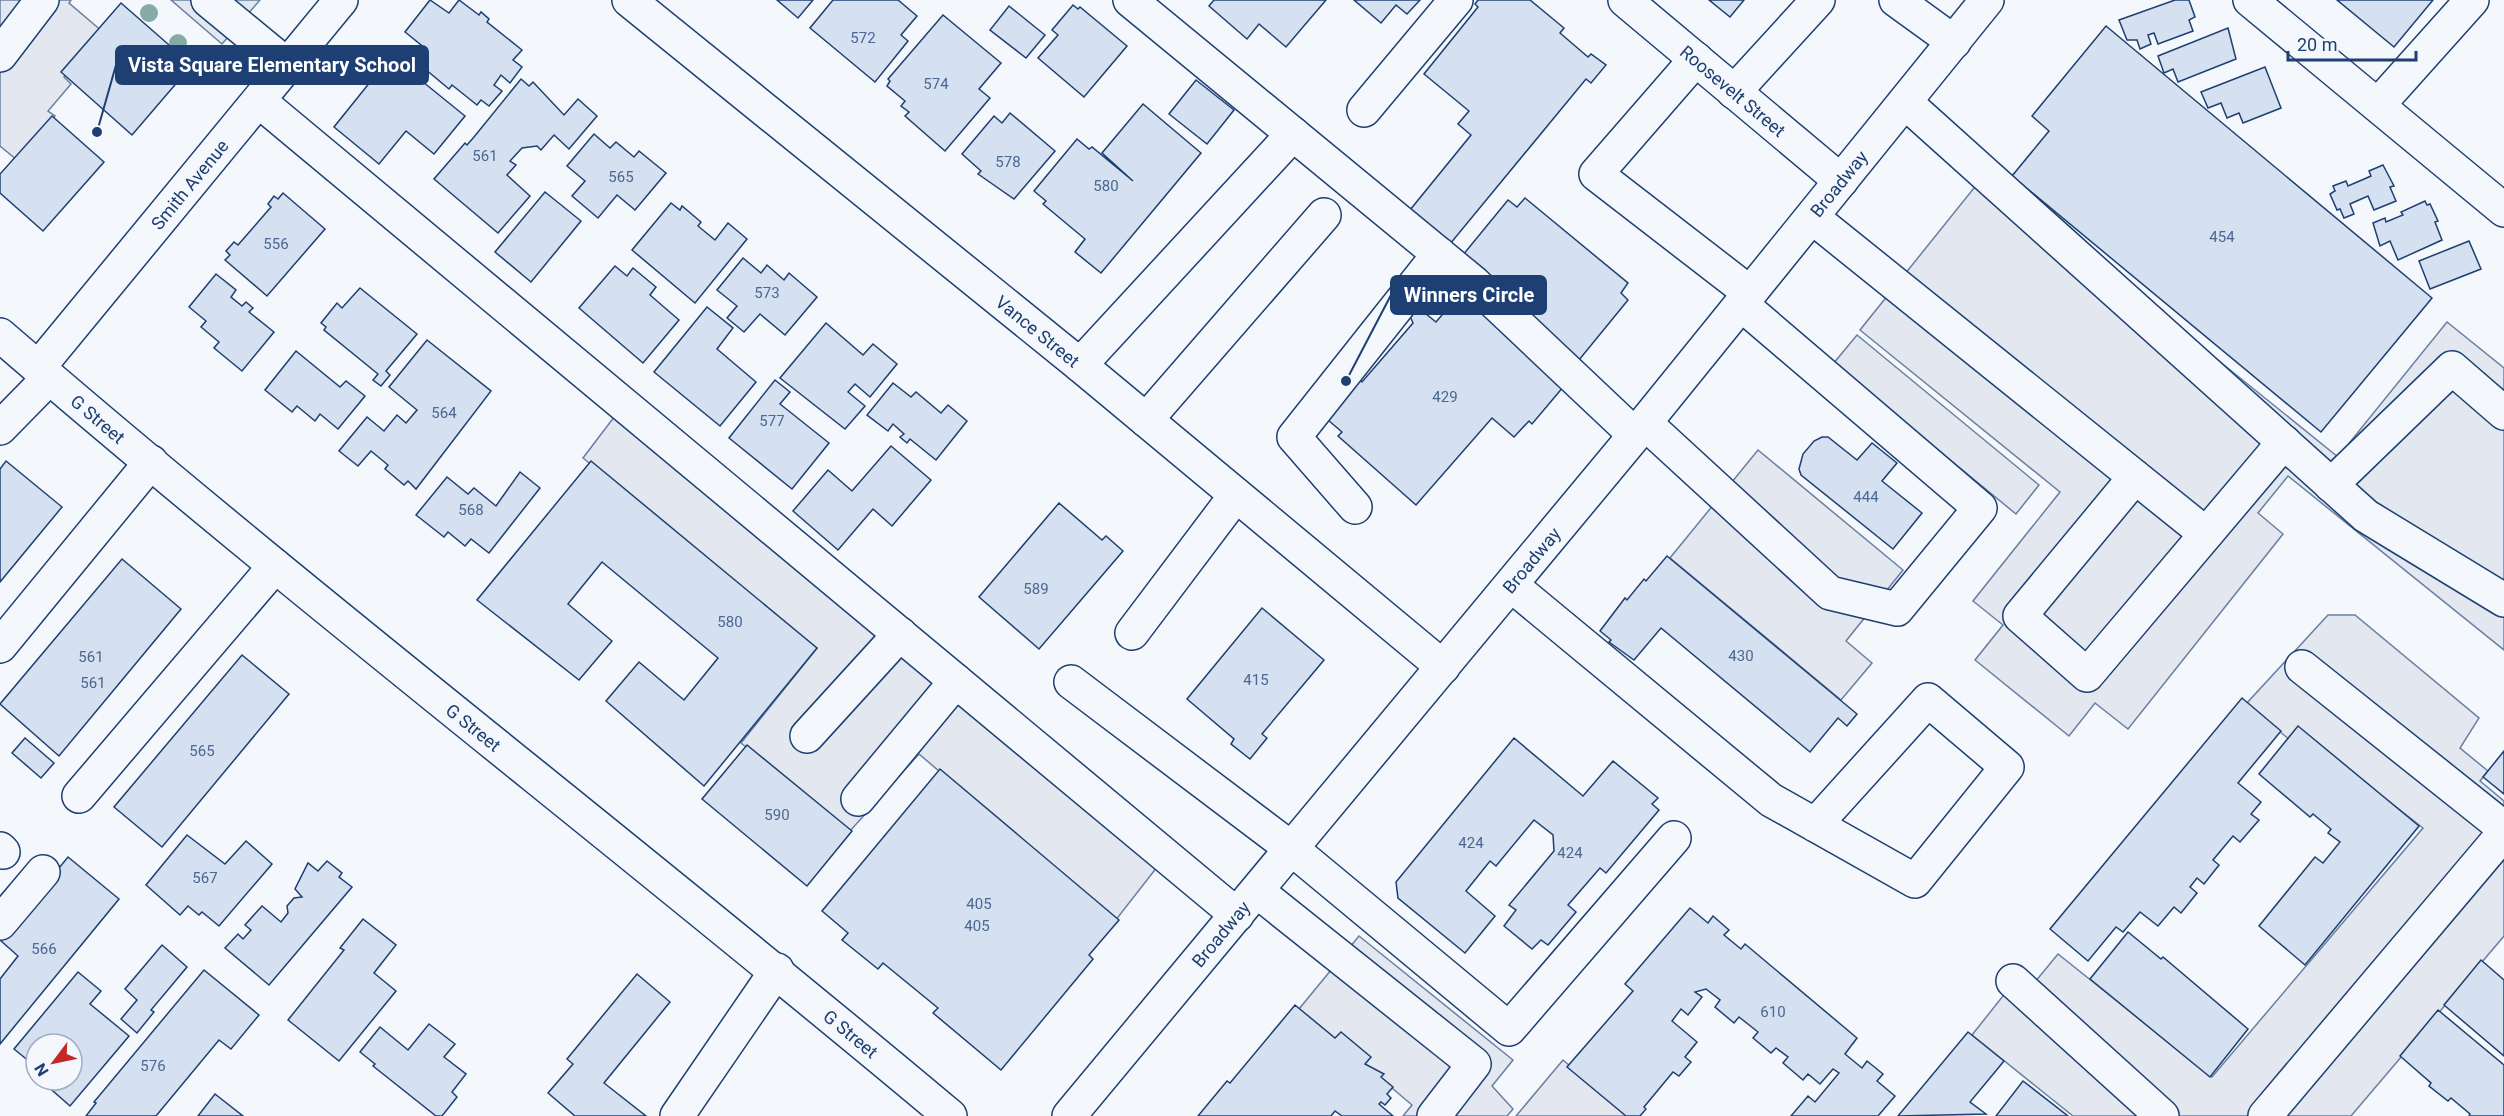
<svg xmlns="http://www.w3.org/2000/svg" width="2504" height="1116" font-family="Roboto,sans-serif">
	<rect width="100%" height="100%" fill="#f4f7fb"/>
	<g fill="#e3e8f0" stroke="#687fa3" stroke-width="1.5">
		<polygon points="0,0 71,0 69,3 103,32 64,77 71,84 48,111 55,116 17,160 0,146"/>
		<polygon points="171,0 260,0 222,44"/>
		<polygon points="1986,173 2338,457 2447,322 2504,368 2504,650 2288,476 2258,513 2283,534 2128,729 2095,703 2069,736 1975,660 2003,625 1973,601 2060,492 1860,330"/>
		<polygon points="1857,335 2039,485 2016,514 1833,364"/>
		<polygon points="624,404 1168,853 1115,921 919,754 850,831 741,743 817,648 583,458"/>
		<polygon points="1758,450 1903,570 1846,641 1872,663 1841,700 1670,558"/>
		<polygon points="2328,615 2355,615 2479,718 2460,748 2488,771 2480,781 2504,801 2504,936 2351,1116 2073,1116 1972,1035 2022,972 2035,982 2058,954 2212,1077 2423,828 2301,732 2290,740 2246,704"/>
		<polygon points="1359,936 1513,1060 1492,1086 1513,1109 1507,1116 1403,1116 1412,1105 1299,1009"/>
		<polygon points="1563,1060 1629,1116 1516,1116"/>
	</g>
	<g fill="#d5e0f0" stroke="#1d3f73" stroke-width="1.5">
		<polygon points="430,0 449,13 459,0 479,15 481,12 489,19 487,22 522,50 513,60 522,67 510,83 501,75 494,85 502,91 489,106 481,100 477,105 452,85 449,89 412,58 421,45 405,32"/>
		<polygon points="777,0 813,0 798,18"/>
		<polygon points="833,0 898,0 917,16 901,35 908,41 875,82 810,28"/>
		<polygon points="1214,0 1326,0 1286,47 1259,24 1247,39 1209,6"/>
		<polygon points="1354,0 1420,0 1407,14 1396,5 1381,23"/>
		<polygon points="1478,0 1530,0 1564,28 1560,33 1588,57 1591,54 1606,65 1591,83 1586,79 1450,244 1410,210 1471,135 1458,124 1469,111 1424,74 1478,7 1475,4"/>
		<polygon points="1709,0 1744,0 1730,17"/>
		<polygon points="2175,0 2189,0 2195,17 2189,20 2193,31 2158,44 2154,33 2148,35 2151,44 2140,49 2137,40 2127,40 2119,20"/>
		<polygon points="2337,0 2433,0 2394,47"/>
		<polygon points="121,3 192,65 132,135 61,72"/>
		<polygon points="1073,5 1078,9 1080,7 1127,46 1084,97 1038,58 1058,35 1052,30"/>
		<polygon points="1009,6 1045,35 1026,58 990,30"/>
		<polygon points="943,15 1001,63 979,89 990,98 945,151 905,116 909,112 901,106 905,101 887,86 890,81 888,79"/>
		<polygon points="2106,26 2432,298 2321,432 2012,176 2049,131 2032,116"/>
		<polygon points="2228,28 2236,59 2178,82 2173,69 2164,73 2158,56"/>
		<polygon points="391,56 465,116 434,154 406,131 379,164 334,127"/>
		<polygon points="2265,67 2281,108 2243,123 2239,113 2227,118 2221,103 2208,108 2201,92"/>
		<polygon points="521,79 529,86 533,82 564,115 578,99 597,116 569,149 554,135 541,150 537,146 522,148 510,161 516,165 507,175 530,196 498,233 434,179 465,143 467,145 474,137"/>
		<polygon points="1196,80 1234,110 1207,144 1169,114"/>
		<polygon points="1143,104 1201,153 1101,273 1075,252 1085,239 1043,204 1046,201 1034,191 1077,139 1089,149 1092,147 1133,181 1102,153"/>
		<polygon points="1010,113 1055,151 1014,199 978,174 981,171 962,154 994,116 1002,123"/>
		<polygon points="52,116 104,162 43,231 0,193 0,174"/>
		<polygon points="594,134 610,148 616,142 634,157 639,151 666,173 635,210 617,195 598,218 572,196 585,181 567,166"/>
		<polygon points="2383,165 2394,186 2390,187 2396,201 2374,210 2368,196 2350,204 2354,214 2344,218 2340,209 2337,210 2330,194 2335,191 2333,186 2346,181 2348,186 2371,176 2369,171"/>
		<polygon points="545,192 581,221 531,282 495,252"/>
		<polygon points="283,193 325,229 267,296 225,260 230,255 226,251 234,242 238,245 271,207 268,204 274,196 278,199"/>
		<polygon points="1525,198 1628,283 1621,293 1628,300 1579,360 1458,261 1508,200 1517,207"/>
		<polygon points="2425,201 2427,205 2430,204 2438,221 2435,222 2442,240 2398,260 2390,241 2380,246 2373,223 2385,218 2386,222 2403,215 2401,212"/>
		<polygon points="671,203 680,210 682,206 701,222 698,226 715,240 728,223 747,239 695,303 632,250"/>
		<polygon points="2469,241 2481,269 2430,289 2419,261"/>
		<polygon points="743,258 761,273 767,265 784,280 789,273 817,297 785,335 760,314 744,332 727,318 737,306 717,290"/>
		<polygon points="615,266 627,276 633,268 656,287 650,295 679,320 643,363 579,308"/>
		<polygon points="216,274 236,290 231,297 242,306 246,302 253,308 249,312 274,332 242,371 214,348 219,342 201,327 206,321 189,307"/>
		<polygon points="360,288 417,334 386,371 390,375 381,386 373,380 378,374 324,330 326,327 321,323 337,303 342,308"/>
		<polygon points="1460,294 1564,386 1532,424 1529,421 1514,437 1492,418 1416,505 1338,436 1342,432 1328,420 1333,414 1326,407 1360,380 1362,382 1413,323 1410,316 1414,310 1421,310 1436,322"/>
		<polygon points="707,307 733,328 717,349 756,382 720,426 654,372"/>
		<polygon points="826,323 863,355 873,344 897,364 870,397 855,384 848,392 865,406 845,429 780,378"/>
		<polygon points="427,340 491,391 416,489 408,481 404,485 385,469 388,465 371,451 358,466 339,451 367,417 384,431 397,415 406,423 417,410 389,387"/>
		<polygon points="296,351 340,387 346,381 365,396 338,429 320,414 315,421 297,406 292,412 265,390"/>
		<polygon points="775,380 790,392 780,404 829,443 792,489 729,438"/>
		<polygon points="893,383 911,397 916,392 941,413 948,405 967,421 936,460 910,439 907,443 900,437 904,434 893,424 888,431 867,415"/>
		<polygon points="1822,437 1828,437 1857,460 1872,443 1897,463 1882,481 1922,513 1893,549 1801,475 1799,469 1803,454 1814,441"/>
		<polygon points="891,446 931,480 892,526 873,509 838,550 793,511 828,470 852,491"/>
		<polygon points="6,461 62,507 0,582 0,469"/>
		<polygon points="591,461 817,648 704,786 606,701 639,662 684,700 718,658 602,562 568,604 612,641 579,680 477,600"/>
		<polygon points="520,472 540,488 489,553 471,539 465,546 448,532 444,537 416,515 447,477 468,494 474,488 496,506"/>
		<polygon points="1059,503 1102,540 1106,536 1123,551 1039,649 979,597"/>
		<polygon points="1667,556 1857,714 1847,726 1838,718 1810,752 1661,628 1634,660 1609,642 1611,640 1600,631 1625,598 1627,600 1644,579 1646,581"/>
		<polygon points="122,559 181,609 59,756 0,704"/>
		<polygon points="1262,608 1324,660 1262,734 1267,738 1250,759 1231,744 1234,739 1187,699"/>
		<polygon points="242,655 289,694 162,847 114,807"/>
		<polygon points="2242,698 2281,731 2238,783 2261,802 2251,814 2259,820 2240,842 2233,836 2213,860 2219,865 2204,884 2197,878 2190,887 2197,893 2181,913 2174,907 2158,926 2140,912 2123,932 2116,927 2088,961 2050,929"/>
		<polygon points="2298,726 2419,826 2305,965 2259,926 2315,857 2323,863 2340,842 2328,833 2331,829 2313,814 2310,817 2259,774"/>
		<polygon points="25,738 54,763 41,778 12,753"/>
		<polygon points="1514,738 1583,796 1613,761 1658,798 1652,804 1659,810 1606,873 1600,868 1568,905 1576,912 1548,945 1541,940 1532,949 1504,926 1516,910 1509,905 1554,851 1553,835 1534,820 1496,866 1490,861 1466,891 1495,916 1465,953 1398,898 1396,882"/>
		<polygon points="747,745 852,831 807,886 702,799"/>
		<polygon points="2504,751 2504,794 2483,777"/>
		<polygon points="940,769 1119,920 1089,955 1093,959 1001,1070 933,1013 938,1008 883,963 878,969 842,940 848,933 822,911"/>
		<polygon points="187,835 225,864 246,841 272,864 219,926 202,912 199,915 188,906 180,915 146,885"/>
		<polygon points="68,857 119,899 0,1044 0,979 18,956 0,940"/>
		<polygon points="327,861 342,873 339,877 352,887 269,985 225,948 238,934 243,939 251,930 245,925 262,906 281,922 288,913 287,906 294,898 302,897 295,889 308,863 318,871"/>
		<polygon points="1690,908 1708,923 1713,916 1729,930 1724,935 1741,949 1745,944 1857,1038 1845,1054 1862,1068 1867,1061 1883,1074 1877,1081 1895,1096 1878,1116 1791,1116 1808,1096 1815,1102 1839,1073 1833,1069 1820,1084 1808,1074 1803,1080 1783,1063 1788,1057 1776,1048 1771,1053 1753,1038 1758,1032 1739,1017 1734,1023 1715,1007 1720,1000 1706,989 1695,992 1702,997 1688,1015 1681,1009 1672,1021 1697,1042 1685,1057 1691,1062 1679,1076 1673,1072 1644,1107 1646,1109 1640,1116 1626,1116 1567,1067 1633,991 1625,984"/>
		<polygon points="363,919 396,945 374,973 396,991 339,1061 288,1020 344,950 340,948"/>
		<polygon points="2128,932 2161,959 2163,957 2248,1029 2210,1077 2090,979"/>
		<polygon points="162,945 187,967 151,1010 154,1012 137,1033 121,1019 137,1000 125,989"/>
		<polygon points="2481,960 2504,980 2504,1056 2444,1005"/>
		<polygon points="204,970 259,1015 231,1049 219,1040 156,1116 86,1116 96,1103 94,1102"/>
		<polygon points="78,972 101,991 90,1004 129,1036 70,1106 44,1083 46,1080 72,1080 72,1044 36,1044 36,1067 14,1049"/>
		<polygon points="637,974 670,1002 604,1083 646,1116 575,1116 548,1093 573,1064 567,1059"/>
		<polygon points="1295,1005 1335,1038 1341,1032 1371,1057 1365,1064 1384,1074 1381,1077 1393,1087 1387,1094 1391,1098 1385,1105 1381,1102 1379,1104 1393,1116 1342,1116 1335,1111 1331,1116 1198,1116 1227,1081 1230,1083"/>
		<polygon points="2438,1010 2504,1065 2504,1116 2469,1116 2470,1114 2451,1098 2448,1101 2429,1086 2431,1083 2400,1056"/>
		<polygon points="429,1024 455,1044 444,1057 466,1074 452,1092 457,1097 442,1116 436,1116 373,1066 375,1064 360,1052 380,1027 408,1050"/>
		<polygon points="1968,1032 2004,1061 1970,1102 1986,1114 1898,1116"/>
		<polygon points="2023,1081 2068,1116 1996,1116"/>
		<polygon points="215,1094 243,1116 198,1116"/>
	</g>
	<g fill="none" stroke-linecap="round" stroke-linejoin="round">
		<defs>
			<g id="minor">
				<polyline points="208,0 288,66"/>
				<path id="s1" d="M629,0L1080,365L1443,667"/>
				<polyline points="1130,0 1474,283 1635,435"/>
				<path id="s2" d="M1625,0L1841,181"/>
				<polyline points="1896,0 1954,42"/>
				<polyline points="2250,0 2504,210"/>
				<polyline points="0,55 42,0"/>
				<polyline points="1696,59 1596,174 1750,293"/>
				<polyline points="1734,92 1818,0"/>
				<polyline points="259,101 1237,915"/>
				<polyline points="1905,102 2366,516 2504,600"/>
				<polyline points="2378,105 2472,0"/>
				<polyline points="1364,110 1456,0"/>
				<polyline points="1812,217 2206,534"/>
				<path id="s3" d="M0,335C310,603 636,852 950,1116"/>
				<polyline points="1080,365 1293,134"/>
				<path id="s4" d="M38,368L341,0"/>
				<polyline points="1146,420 1324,215"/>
				<polyline points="1645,423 1830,593 1897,609 1980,508 1741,304"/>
				<polyline points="0,428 49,378"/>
				<polyline points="2135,477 2020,616 2087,675 2284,442"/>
				<polyline points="2331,485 2452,368 2504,413"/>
				<polyline points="1355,507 1294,437 1439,254"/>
				<polyline points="1511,585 1771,800 1915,881 2007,767 1928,700 1815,825"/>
				<polyline points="1132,633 1236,495"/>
				<polyline points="0,646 151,462"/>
				<polyline points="2302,667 2504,828"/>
				<polyline points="1071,682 1292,849 1509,1029 1674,838"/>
				<polyline points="807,736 900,634"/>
				<polyline points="79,796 275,566"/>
				<polyline points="858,799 956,681"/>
				<polyline points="0,849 3,852"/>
				<polyline points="1257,891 1474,1064 1434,1116"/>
				<polyline points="0,923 43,872"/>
				<polyline points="2013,981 2162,1116"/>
				<polyline points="677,1116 777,970"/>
				<polyline points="2265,1116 2504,833"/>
			</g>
			<g id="major">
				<path id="s5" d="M1069,1116L1635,435L1987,0"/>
			</g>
		</defs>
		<use href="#minor" stroke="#1d3f73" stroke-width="36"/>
		<use href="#major" stroke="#1d3f73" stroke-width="36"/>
		<use href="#minor" stroke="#f4f7fb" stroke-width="33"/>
		<use href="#major" stroke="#f4f7fb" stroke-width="33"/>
	</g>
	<g fill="#86aba6">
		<circle cx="149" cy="13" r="9"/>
		<circle cx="178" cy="43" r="9"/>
	</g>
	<g text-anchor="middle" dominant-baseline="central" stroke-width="4.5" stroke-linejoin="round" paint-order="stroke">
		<g font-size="15" fill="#4b6792">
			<text x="863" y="38">572</text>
			<text x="936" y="84">574</text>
			<text x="485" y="156">561</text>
			<text x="1008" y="162">578</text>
			<text x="621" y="177">565</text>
			<text x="1106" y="186">580</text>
			<text x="2222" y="237">454</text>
			<text x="276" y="244">556</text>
			<text x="767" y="293">573</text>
			<text x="1445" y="397">429</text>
			<text x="444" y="413">564</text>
			<text x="772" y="421">577</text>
			<text x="1866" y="497">444</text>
			<text x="471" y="510">568</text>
			<text x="1036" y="589">589</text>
			<text x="730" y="622">580</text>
			<text x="1741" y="656">430</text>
			<text x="91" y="657">561</text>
			<text x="1256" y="680">415</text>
			<text x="93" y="683">561</text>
			<text x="202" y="751">565</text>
			<text x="777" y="815">590</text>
			<text x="1471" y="843">424</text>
			<text x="1570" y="853">424</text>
			<text x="205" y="878">567</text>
			<text x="979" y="904">405</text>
			<text x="977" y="926">405</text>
			<text x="44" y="949">566</text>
			<text x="1773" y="1012">610</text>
			<text x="153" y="1066">576</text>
		</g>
		<g font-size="18" fill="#1d3f73" stroke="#f4f7fb">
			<text stroke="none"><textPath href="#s2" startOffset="141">Roosevelt Street</textPath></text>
			<text stroke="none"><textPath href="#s5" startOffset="1209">Broadway</textPath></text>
			<text stroke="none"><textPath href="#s4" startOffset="238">Smith Avenue</textPath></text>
			<text stroke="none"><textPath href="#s1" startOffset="526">Vance Street</textPath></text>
			<text stroke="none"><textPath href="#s3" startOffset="129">G Street</textPath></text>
			<text stroke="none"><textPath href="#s5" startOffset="723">Broadway</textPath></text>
			<text stroke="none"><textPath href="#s3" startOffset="615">G Street</textPath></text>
			<text stroke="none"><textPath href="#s5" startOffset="237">Broadway</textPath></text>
			<text stroke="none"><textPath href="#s3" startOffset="1101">G Street</textPath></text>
		</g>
	</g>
	<path fill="none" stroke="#1d3f73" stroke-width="2" d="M97 132L116 65M1346 381L1391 295"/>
	<g fill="#1d3f73" stroke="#f4f7fb" stroke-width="2">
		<circle cx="97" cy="132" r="6"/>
		<circle cx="1346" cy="381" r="6"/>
	</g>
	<g fill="#1d3f73" stroke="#1d3f73" stroke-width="2">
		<rect x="116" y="46" width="312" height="38" rx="6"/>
		<rect x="1391" y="276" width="155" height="38" rx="6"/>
	</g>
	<g font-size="20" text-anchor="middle" font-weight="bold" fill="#fff">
		<text x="272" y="72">Vista Square Elementary School</text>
		<text x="1469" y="302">Winners Circle</text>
	</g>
	<g transform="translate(54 1062) rotate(238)"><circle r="28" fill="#f4f7fb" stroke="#9eadc5" stroke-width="1.5"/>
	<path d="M0-4.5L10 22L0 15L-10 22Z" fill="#c62828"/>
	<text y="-9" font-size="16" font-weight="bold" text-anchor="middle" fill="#1d3f73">N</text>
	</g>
	<path d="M2288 51v9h128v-9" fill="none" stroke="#1d3f73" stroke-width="3"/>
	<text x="2297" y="51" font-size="18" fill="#1d3f73" stroke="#f4f7fb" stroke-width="4.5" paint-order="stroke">20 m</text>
</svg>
